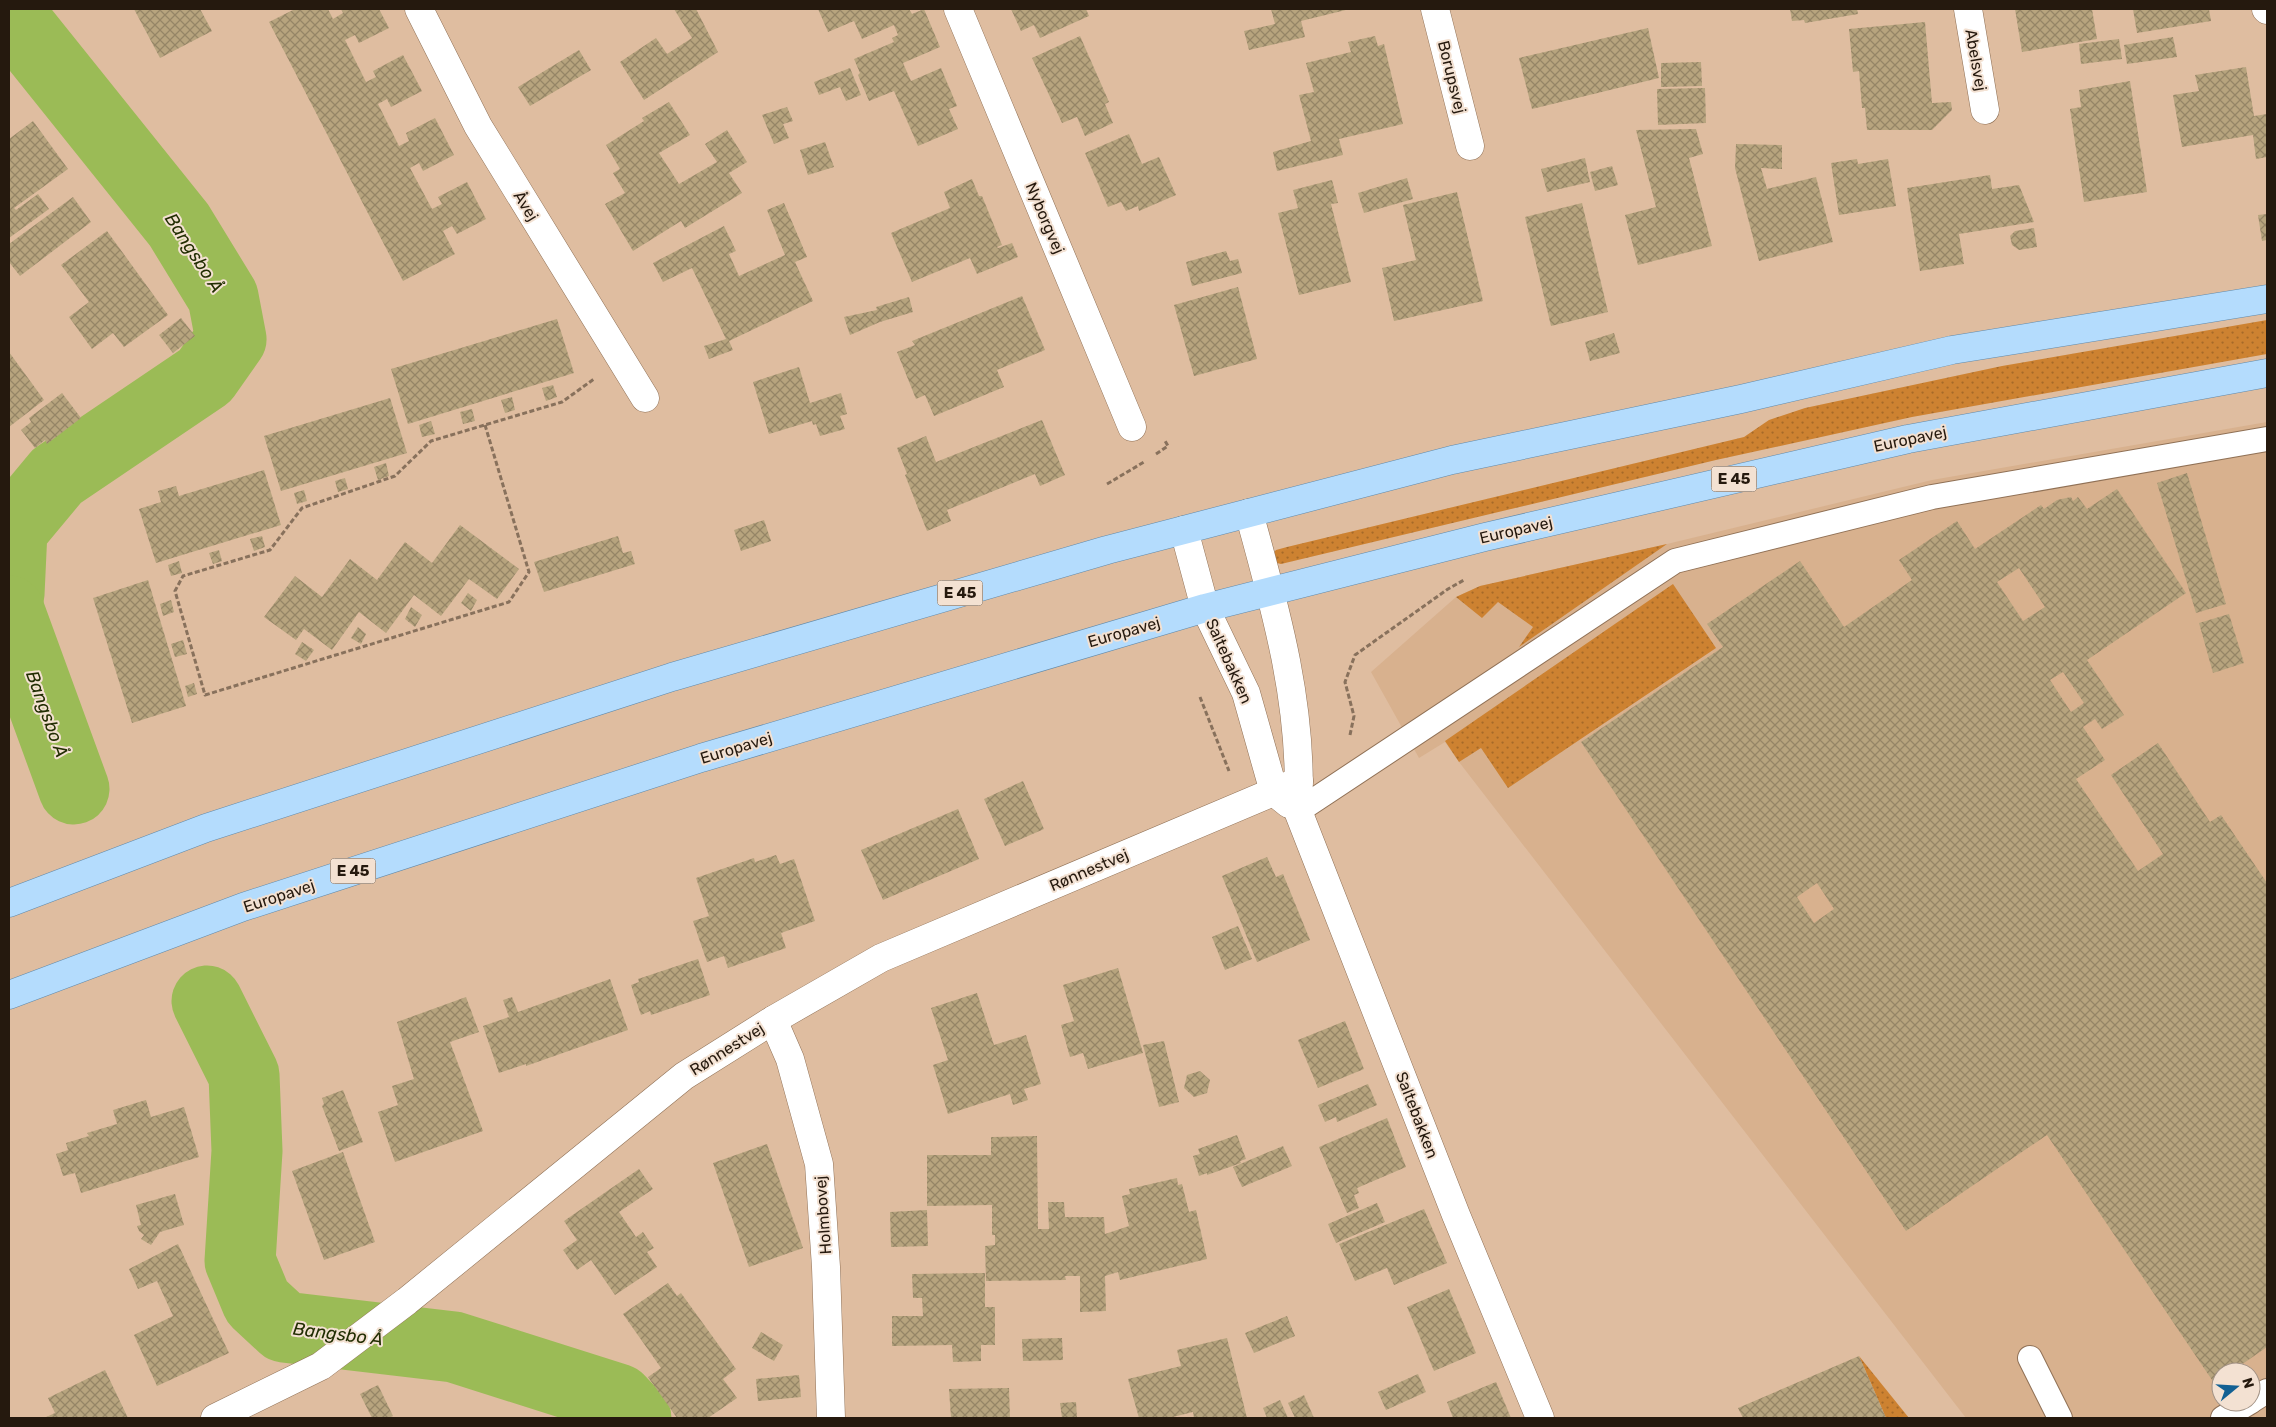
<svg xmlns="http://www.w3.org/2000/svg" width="2276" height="1427" font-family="Rubik,sans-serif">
	<defs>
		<pattern id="grass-dots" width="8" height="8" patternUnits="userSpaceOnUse" patternTransform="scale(1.25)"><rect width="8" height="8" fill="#cd8231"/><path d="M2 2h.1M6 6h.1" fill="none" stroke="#a66a28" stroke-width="1.8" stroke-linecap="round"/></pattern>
		<pattern id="building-cross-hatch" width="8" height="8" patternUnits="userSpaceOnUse" patternTransform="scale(1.25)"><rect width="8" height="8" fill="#b7a47e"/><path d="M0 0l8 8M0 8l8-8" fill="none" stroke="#958566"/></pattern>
	</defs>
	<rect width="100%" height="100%" fill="#dfbda0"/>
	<path fill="#d8b18e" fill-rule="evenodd" d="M2267,422V1418H1966L1459,762L1445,742L1419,758L1371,672L1456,597L1480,586L1667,544L1932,480ZM2221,1372H2251V1402H2221Z"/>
	<g fill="url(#grass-dots)">
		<polygon points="2267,320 2267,354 1912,417 1716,460 1281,564 1273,562 1271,556 1276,550 1287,547 1744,437 1769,420 1805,408 2002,366"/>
		<polygon points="1667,544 1519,647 1533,627 1498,602 1482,618 1456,597 1480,586"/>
		<polygon points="1673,584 1716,648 1508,788 1481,748 1459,762 1445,741"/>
		<polygon points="1859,1356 1909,1418 1886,1418"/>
	</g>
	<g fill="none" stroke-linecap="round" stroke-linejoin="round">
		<g stroke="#9bbb56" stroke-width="71">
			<polyline points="9,13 179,225 223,297 231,339 205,376 57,476 12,530 9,594"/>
			<polyline points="9,611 74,789"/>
			<polyline points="207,1001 244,1075 247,1151 240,1261 257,1302 284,1327 454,1347 618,1399 636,1418"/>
		</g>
	</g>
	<g fill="url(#building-cross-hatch)" fill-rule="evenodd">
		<polygon points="134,9 200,9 212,31 160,58"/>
		<polygon points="295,9 328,9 333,19 343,13 341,9 379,9 389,28 359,43 355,35 345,40 366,82 376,77 373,71 403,55 422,91 391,107 387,99 378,104 399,146 409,141 406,133 435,118 454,155 423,171 419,163 410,168 432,209 442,204 438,197 467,182 486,219 457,234 452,226 443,231 455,254 403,281 269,22"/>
		<polygon points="674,9 696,9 718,52 644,100 620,62 656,38 667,54 692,38"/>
		<polygon points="818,9 909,9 912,14 924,9 940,47 903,63 911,81 941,68 957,106 949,109 958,129 918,146 894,91 869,101 858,75 860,73 854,59 894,42 892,38 898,35 894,25 862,39 854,21 828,32"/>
		<polygon points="1011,9 1086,9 1089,16 1040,38 1034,25 1021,31"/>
		<polygon points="1271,9 1350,9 1301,21 1305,37 1249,50 1244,31 1275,24"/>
		<polygon points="1790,9 1857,9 1858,14 1805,23 1804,20 1792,21"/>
		<polygon points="2015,9 2092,9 2097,39 2022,52"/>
		<polygon points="2133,9 2209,9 2211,21 2137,33"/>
		<polygon points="1925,22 1932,103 1951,102 1952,110 1932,130 1867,130 1865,108 1862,108 1859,71 1853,72 1849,29"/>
		<polygon points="1648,28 1659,78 1532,109 1519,58"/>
		<polygon points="1080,36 1109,102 1105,104 1113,123 1085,136 1077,117 1062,123 1032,58"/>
		<polygon points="1375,36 1378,46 1384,44 1403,124 1339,139 1343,155 1277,171 1273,152 1311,141 1299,95 1314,92 1306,63 1351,52 1348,42"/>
		<polygon points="2173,37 2177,57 2127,64 2124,45"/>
		<polygon points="2119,39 2122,59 2081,64 2079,44"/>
		<polygon points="579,50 591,70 530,106 518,87"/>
		<polygon points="1701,62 1702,86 1661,87 1661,63"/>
		<polygon points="2246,67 2254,116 2267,114 2267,157 2256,159 2253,135 2182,147 2173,95 2199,91 2195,75"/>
		<polygon points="850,68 861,95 846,101 840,87 819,95 814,82"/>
		<polygon points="2130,81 2147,192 2084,202 2070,109 2081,107 2079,90"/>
		<polygon points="1705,88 1706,123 1658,125 1657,89"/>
		<polygon points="669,102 690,135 659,153 679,184 717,162 705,144 727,130 747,162 729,173 742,193 685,228 681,221 633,251 605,204 625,193 613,173 620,169 606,145 644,121 642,118"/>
		<polygon points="787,107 793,121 783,124 789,138 774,144 762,115"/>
		<polygon points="33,121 68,169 14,208 16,210 38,194 49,209 9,238 9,139"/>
		<polygon points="1696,129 1703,154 1689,158 1712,246 1638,265 1625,215 1656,207 1636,130"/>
		<polygon points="1129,134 1142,164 1159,157 1176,195 1139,211 1138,206 1126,211 1121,202 1108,207 1085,153"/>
		<polygon points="825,142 834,167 808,175 800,150"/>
		<polygon points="1736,144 1782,145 1782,169 1761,168 1767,189 1816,177 1833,242 1759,261 1735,168"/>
		<polygon points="1585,158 1590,182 1547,192 1541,169"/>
		<polygon points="1857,159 1858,164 1888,159 1896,206 1839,215 1831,163"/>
		<polygon points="1612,166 1618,185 1595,191 1590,172"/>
		<polygon points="1990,175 1992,189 2019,185 2034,222 1959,234 1964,264 1920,271 1907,188"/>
		<polygon points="1407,178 1413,199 1364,213 1358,193"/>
		<polygon points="972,179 979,196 982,196 1002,245 997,247 998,248 1012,243 1018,257 977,274 970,258 912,282 891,233 950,208 944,192"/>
		<polygon points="1332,180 1338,203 1331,204 1351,282 1299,295 1278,213 1298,208 1293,190"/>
		<polygon points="1457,192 1483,301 1394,321 1382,268 1416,260 1403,205"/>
		<polygon points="73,197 91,222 20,276 9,262 9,244"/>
		<polygon points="784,203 807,257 795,262 813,301 729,341 733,350 709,359 704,346 726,339 692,268 663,282 653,263 724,226 736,251 729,254 739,276 785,255 767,210"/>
		<polygon points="1582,203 1608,312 1551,326 1525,217"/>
		<polygon points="2267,214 2267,240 2262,241 2258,215"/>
		<polygon points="2034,228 2037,247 2019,250 2012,245 2010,236 2015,231"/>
		<polygon points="107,231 168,315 124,347 113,333 92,349 69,317 89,302 61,265"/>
		<polygon points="1226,251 1230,261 1238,259 1242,273 1192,286 1186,262"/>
		<polygon points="1238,287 1257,359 1194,376 1174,305"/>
		<polygon points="1022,296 1045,350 997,370 1004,387 934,416 925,395 916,399 897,352 915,345 912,341"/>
		<polygon points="909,297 913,312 880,322 850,335 844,317 877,310 876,307"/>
		<polygon points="181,318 195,336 173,353 159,335"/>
		<polygon points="557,319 574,373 408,424 391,369"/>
		<polygon points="1614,333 1620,353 1590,361 1585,342"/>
		<polygon points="9,352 44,400 9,427"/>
		<polygon points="799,367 810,403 841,393 847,414 840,416 845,429 820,436 816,424 813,425 812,421 769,434 753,382"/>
		<polygon points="553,385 557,397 546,401 542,388"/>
		<polygon points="62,393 81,418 47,444 45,440 35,448 21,430 31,422 29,418"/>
		<polygon points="512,397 515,410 505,413 501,400"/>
		<polygon points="390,398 407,453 281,491 264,436"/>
		<polygon points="472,409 475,421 463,424 460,412"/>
		<polygon points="1042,420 1065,475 1040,486 1035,474 947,510 951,521 927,531 905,475 907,474 897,448 926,436 936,462"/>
		<polygon points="431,421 435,434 422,437 419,425"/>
		<polygon points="386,463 389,476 378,480 374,467"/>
		<polygon points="264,470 281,525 156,563 139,509 161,502 158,491 176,486 179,496"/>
		<polygon points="2187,473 2226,604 2196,613 2157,483"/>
		<polygon points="345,478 348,489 338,492 335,481"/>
		<path d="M2117,489L2186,593L2087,660L2124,715L2102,729L2095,719L2083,727L2105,760L2076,779L2138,871L2163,854L2111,775L2158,743L2210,822L2221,815L2267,883V1347L2231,1372H2221V1378L2214,1383L2047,1135L1906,1231L1581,742L1723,647L1707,624L1800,561L1844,627L1912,580L1899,560L1957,521L1975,549L2041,505L2044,509L2057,500L2071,497L2073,501L2078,497L2087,509ZM2019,568L2045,607L2023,621L1997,582ZM2063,672L2084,703L2071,712L2050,680ZM1817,883L1834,909L1814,923L1797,897Z"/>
		<polygon points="304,490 307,501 297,504 294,493"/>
		<polygon points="764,520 771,541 741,551 734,530"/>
		<polygon points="460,525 519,569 497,599 469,579 441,616 414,595 386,633 359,612 332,650 304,629 296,640 264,617 295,576 322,597 350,559 377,580 405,542 432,563"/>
		<polygon points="262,536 265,547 254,551 250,539"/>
		<polygon points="618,536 623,553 631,551 635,564 544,592 534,562"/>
		<polygon points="219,550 222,561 213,564 209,553"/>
		<polygon points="179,561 182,573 171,576 168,565"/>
		<polygon points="148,580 186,706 132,723 93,598"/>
		<polygon points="468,593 477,600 471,611 461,603"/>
		<polygon points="171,600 174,612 163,616 160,604"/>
		<polygon points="411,607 422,615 415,627 405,619"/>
		<polygon points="2229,614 2244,663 2213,673 2199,623"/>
		<polygon points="358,627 366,634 361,644 351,638"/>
		<polygon points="183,640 187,654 175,657 171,644"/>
		<polygon points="302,642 314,650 306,661 295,654"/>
		<polygon points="194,683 197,694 188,697 185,686"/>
		<polygon points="1023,781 1044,829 1005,846 984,799"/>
		<polygon points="958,809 979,859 883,900 861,850"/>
		<polygon points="776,855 780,864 794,859 815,921 781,933 786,948 728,968 724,956 707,962 693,921 709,916 696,878 754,858 755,862"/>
		<polygon points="1267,857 1276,877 1283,874 1310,940 1257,962 1222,876"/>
		<polygon points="1238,926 1252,959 1225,970 1212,937"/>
		<polygon points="698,959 710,995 651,1015 650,1011 641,1015 631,985 639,982 638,979"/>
		<polygon points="1118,968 1143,1053 1088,1069 1083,1053 1070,1057 1061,1025 1074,1021 1063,985"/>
		<polygon points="610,979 628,1030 526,1066 526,1064 499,1073 483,1026 509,1017 503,1000 512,997 518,1012"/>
		<polygon points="977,993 994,1045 1026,1035 1041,1084 1024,1089 1028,1100 1013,1105 1010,1094 948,1114 933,1065 948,1060 931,1008"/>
		<polygon points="466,997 479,1032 450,1042 483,1131 395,1162 378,1112 398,1105 392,1086 414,1079 397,1022"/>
		<polygon points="1345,1021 1364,1069 1318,1088 1298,1040"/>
		<polygon points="1164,1041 1179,1102 1159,1107 1143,1045"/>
		<polygon points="1200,1071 1210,1080 1207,1093 1194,1097 1184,1088 1187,1075"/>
		<polygon points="1368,1084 1377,1105 1337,1122 1336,1117 1325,1122 1318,1105"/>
		<polygon points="343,1090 363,1142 339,1151 322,1106 324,1104 322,1098"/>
		<polygon points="146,1100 151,1117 184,1107 199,1157 81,1193 75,1173 63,1176 56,1154 68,1150 66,1143 89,1136 87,1133 117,1124 113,1110"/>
		<polygon points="1387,1118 1406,1167 1357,1188 1359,1193 1354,1195 1359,1208 1347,1213 1319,1147"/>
		<polygon points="1237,1135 1246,1159 1240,1161 1241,1163 1207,1175 1207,1173 1199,1176 1193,1156 1200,1154 1198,1149"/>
		<polygon points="1037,1136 1038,1229 1049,1229 1048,1202 1064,1202 1065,1217 1104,1217 1105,1234 1129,1226 1122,1196 1130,1194 1129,1189 1177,1178 1178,1185 1182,1184 1189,1212 1196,1210 1207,1259 1120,1280 1118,1272 1105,1276 1106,1311 1080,1312 1080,1276 1065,1276 1066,1280 986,1281 985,1246 995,1245 995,1235 992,1235 992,1205 927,1206 927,1155 991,1155 991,1137"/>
		<polygon points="767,1144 803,1248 749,1267 713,1163"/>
		<polygon points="1283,1146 1292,1166 1242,1187 1233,1167"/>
		<polygon points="343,1152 375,1242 324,1260 292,1171"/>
		<polygon points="639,1169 653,1189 619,1212 636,1237 643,1232 654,1248 647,1252 657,1267 615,1295 591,1260 577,1270 563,1250 577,1240 564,1221"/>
		<polygon points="175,1194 184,1225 160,1232 151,1245 141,1239 144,1235 139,1231 137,1226 141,1225 136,1205"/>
		<polygon points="1377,1203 1385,1222 1336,1243 1328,1224"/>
		<polygon points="1424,1209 1447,1263 1394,1285 1387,1268 1355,1281 1339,1244"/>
		<polygon points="927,1210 928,1246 891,1247 890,1212"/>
		<polygon points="178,1244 229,1353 157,1386 134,1335 173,1316 157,1281 138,1289 129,1269"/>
		<polygon points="985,1273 985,1307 995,1307 995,1345 981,1345 981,1361 953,1362 952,1345 892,1346 892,1316 923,1316 922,1298 913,1298 912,1274"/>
		<polygon points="668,1283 677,1296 681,1293 736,1369 723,1379 737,1398 708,1418 677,1418 648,1377 661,1368 623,1314"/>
		<polygon points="1449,1289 1476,1353 1434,1371 1407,1307"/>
		<polygon points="1287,1316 1295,1336 1254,1353 1245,1333"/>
		<polygon points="761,1332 783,1345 774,1361 752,1348"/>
		<polygon points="1062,1338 1063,1360 1023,1361 1022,1339"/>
		<polygon points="1227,1338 1247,1418 1194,1418 1193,1412 1169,1418 1139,1418 1128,1379 1181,1366 1177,1350"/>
		<polygon points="1859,1356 1886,1418 1743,1418 1738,1408"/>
		<polygon points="105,1370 128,1418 44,1418 55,1413 48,1398"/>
		<polygon points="1418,1374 1426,1392 1386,1410 1378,1392"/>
		<polygon points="799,1375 801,1397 758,1401 756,1379"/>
		<polygon points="1496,1382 1511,1418 1453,1418 1447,1402"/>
		<polygon points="378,1385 393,1416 389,1418 372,1418 360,1394"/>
		<polygon points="1009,1388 1010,1418 951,1418 949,1389"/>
		<polygon points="1304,1395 1314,1418 1295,1418 1288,1403"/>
		<polygon points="1280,1400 1288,1418 1267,1418 1263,1408"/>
		<polygon points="1076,1402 1077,1418 1062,1418 1060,1403"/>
	</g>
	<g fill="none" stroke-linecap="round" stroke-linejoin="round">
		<defs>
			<g id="lane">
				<polyline points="1298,811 1675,561 1932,497 2267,439"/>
				<polyline points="2030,1358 2060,1418"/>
				<polyline points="2251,1401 2267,1391"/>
				<polyline points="2223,1418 2250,1402"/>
			</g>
			<g id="street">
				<polyline points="419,9 478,126 645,398"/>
				<polyline points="958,9 1132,427"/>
				<polyline points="1435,9 1470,146"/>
				<polyline points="1968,9 1985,110"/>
				<polyline points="2266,9 2267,10"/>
				<path d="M1249,513C1276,610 1304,709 1298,811L1456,1215L1540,1418"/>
				<polyline points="1184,530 1205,608 1246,693 1274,792 1289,804"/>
				<polyline points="773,1020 790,1059 819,1164 826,1267 831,1418"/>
				<polyline points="215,1418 321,1366 407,1301 684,1076 773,1020 881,958 1299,781"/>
			</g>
			<g id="primary">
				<polyline points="9,903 206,828 672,677 1107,550 1452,460 1741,399 1952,350 2267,299"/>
				<polyline points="9,995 243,907 701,758 1205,608 1485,537 1908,439 2267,373"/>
			</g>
		</defs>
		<use href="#lane" stroke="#907156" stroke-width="26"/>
		<use href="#street" stroke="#907156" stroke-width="29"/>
		<use href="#primary" stroke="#6189a9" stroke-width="29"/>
		<g stroke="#88715c" stroke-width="3" stroke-dasharray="5 2.5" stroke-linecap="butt">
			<polyline points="485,425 529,572 509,602 205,695 175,591 183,576 270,550 302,508 395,476 431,441 562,402 594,379"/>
			<polyline points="1156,454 1168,446 1164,439"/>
			<polyline points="1107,484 1144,462"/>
			<polyline points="1200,697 1229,771"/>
			<polyline points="1350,735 1354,716 1345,682 1355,655 1448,589 1464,580"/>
		</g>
		<use href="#lane" stroke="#fff" stroke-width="24"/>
		<use href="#street" stroke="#fff" stroke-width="28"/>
		<use href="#primary" stroke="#b4dcfd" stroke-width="28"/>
	</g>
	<g text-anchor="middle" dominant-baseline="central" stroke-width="4" stroke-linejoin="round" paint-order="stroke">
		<g fill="#f3e1d2" stroke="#635549" stroke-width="1">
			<rect x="1711.5" y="466.5" width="45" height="25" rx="4"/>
			<rect x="937.5" y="580.5" width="45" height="25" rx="4"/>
			<rect x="330.5" y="858.5" width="45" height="25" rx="4"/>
		</g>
		<g font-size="15" font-weight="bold" fill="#25190e">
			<text x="1734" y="479">E 45</text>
			<text x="960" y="593">E 45</text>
			<text x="353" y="871">E 45</text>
		</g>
		<g font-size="16" fill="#25190e" stroke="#f3e1d2">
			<text transform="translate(1976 60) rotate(80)">Abelsvej</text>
			<text transform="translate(1452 77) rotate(76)">Borupsvej</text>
			<text transform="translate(526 206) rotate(59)">Åvej</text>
			<text transform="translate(1045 218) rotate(67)">Nyborgvej</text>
			<text transform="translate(1910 439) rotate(-12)">Europavej</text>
			<text transform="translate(1516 530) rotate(-13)">Europavej</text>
			<text transform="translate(1124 632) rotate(-16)">Europavej</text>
			<text transform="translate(1229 661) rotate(66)">Saltebakken</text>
			<text transform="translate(736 748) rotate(-17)">Europavej</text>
			<text transform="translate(1089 870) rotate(-23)">Rønnestvej</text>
			<text transform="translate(279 896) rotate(-18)">Europavej</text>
			<text transform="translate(727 1049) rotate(-32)">Rønnestvej</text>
			<text transform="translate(1417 1115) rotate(69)">Saltebakken</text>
			<text transform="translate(823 1215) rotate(-94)">Holmbovej</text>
		</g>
		<g font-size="18" font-style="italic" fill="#222e03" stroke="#f3e1d2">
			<text transform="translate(194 253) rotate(57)">Bangsbo Å</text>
			<text transform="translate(47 714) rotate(70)">Bangsbo Å</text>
			<text transform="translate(338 1334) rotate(7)">Bangsbo Å</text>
		</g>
	</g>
	<rect width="2276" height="1427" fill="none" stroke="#25190e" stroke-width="20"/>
	<g transform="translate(2236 1387) rotate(72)"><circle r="24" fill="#f3e1d2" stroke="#a19184"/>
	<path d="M0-4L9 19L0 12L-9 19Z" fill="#126093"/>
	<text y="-8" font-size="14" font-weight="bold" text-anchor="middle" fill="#25190e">N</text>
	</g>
</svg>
